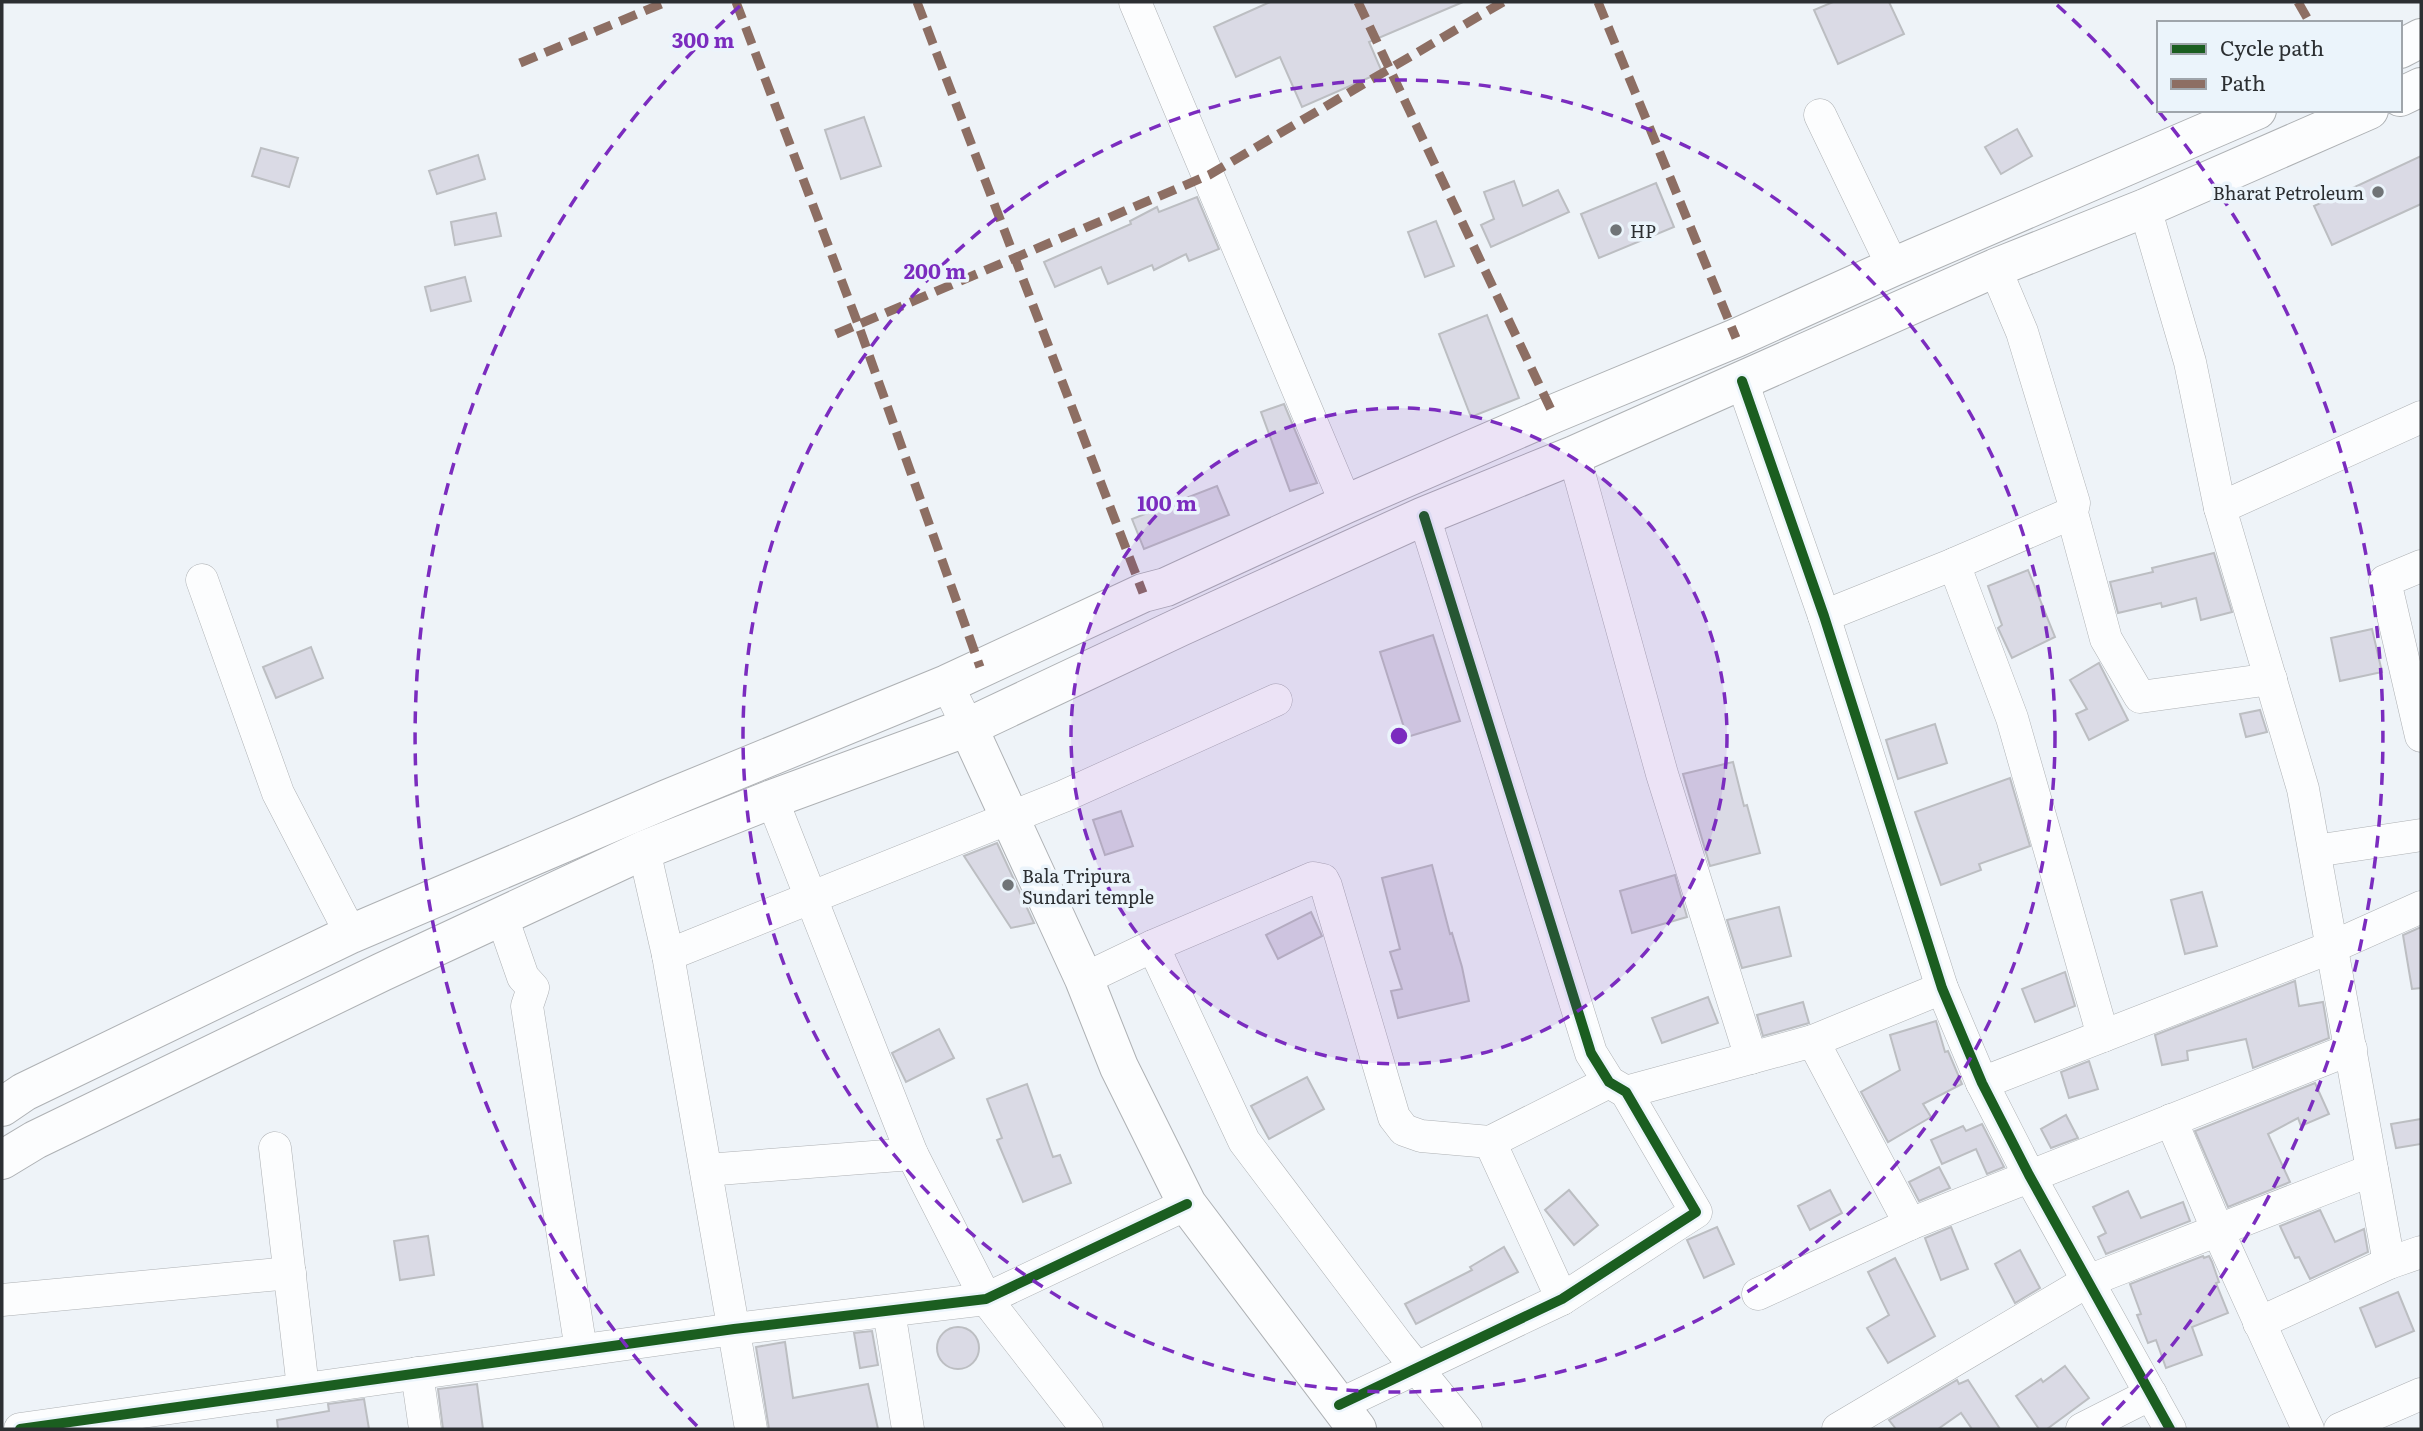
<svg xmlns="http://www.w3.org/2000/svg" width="2423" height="1431" font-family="Literata,serif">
	<rect width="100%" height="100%" fill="#eef3f8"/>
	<g fill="#dadae5" stroke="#bcbec2" stroke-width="2">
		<polygon points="1270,2 1463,2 1369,42 1382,72 1302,107 1280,57 1236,77 1214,27"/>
		<polygon points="1833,2 1889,2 1904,34 1838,64 1814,10"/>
		<polygon points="864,117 881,166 841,179 825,130"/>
		<polygon points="2017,129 2032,156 2001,174 1985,147"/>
		<polygon points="261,148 298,158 289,187 252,176"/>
		<polygon points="478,155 485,179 437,194 429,171"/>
		<polygon points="2421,156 2421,204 2332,245 2314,206"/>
		<polygon points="1514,181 1523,206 1558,190 1569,212 1491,247 1481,225 1494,219 1484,192"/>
		<polygon points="1656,183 1674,227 1599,258 1581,214"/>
		<polygon points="1197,197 1219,249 1189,261 1186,254 1154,270 1152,265 1108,284 1101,267 1055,287 1044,262 1131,224 1130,221 1157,207 1159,212"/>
		<polygon points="496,213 501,236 455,245 451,222"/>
		<polygon points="1436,221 1454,266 1425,277 1408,232"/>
		<polygon points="465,277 471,301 431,311 425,287"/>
		<polygon points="1487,315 1519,398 1471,417 1439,334"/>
		<polygon points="1284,404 1317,483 1290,491 1261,412"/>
		<polygon points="1217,486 1229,515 1144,549 1132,519"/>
		<polygon points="2214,553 2232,612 2201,620 2196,598 2162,607 2161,603 2118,613 2110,582 2153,572 2152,568"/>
		<polygon points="2028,570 2055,637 2012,658 1998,628 2002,625 1988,586"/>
		<polygon points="2372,629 2382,672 2340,681 2331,638"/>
		<polygon points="1433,635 1460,721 1407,737 1380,652"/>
		<polygon points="311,647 323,678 276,698 263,667"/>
		<polygon points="2099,663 2128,720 2089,740 2076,714 2087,709 2070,680"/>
		<polygon points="2260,710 2267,732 2246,737 2240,714"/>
		<polygon points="1935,724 1947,763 1898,779 1886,740"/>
		<polygon points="1733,762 1744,806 1747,805 1760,853 1710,866 1683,774"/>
		<polygon points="2010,778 2030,846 1979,864 1981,870 1941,885 1915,812"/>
		<polygon points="1121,811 1133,846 1105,855 1093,820"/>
		<polygon points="997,843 1034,923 1011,928 964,856"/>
		<polygon points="1432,865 1450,934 1452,933 1462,967 1469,1001 1398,1018 1391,991 1402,989 1390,952 1400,949 1382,878"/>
		<polygon points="1675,875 1687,917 1632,933 1620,891"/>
		<polygon points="2202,892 2217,946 2185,954 2171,900"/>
		<polygon points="1779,907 1791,956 1742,968 1727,920"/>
		<polygon points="1311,912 1322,936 1278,959 1266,935"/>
		<polygon points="2421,927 2421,988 2412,989 2403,935"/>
		<polygon points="2065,972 2075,1006 2035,1022 2022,989"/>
		<polygon points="2295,981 2299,1006 2323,1002 2329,1038 2253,1068 2246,1039 2187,1051 2188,1060 2162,1065 2155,1035"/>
		<polygon points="1708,997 1718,1023 1662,1043 1652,1018"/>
		<polygon points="1803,1002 1809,1023 1763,1036 1757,1015"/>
		<polygon points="1936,1021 1945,1052 1948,1051 1962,1084 1923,1104 1931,1117 1888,1142 1861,1092 1900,1070 1890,1035"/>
		<polygon points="939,1029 954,1058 906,1082 892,1053"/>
		<polygon points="2089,1061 2098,1089 2069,1098 2061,1072"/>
		<polygon points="1307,1077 1324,1109 1269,1139 1251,1106"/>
		<polygon points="2315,1083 2329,1114 2301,1126 2298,1118 2268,1134 2290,1182 2228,1207 2195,1131"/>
		<polygon points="1027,1084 1053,1157 1060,1155 1071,1183 1023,1202 997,1140 1002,1138 987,1099"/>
		<polygon points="2066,1115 2078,1138 2051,1148 2041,1129"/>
		<polygon points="2421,1119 2421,1144 2396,1148 2391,1124"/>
		<polygon points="1982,1124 2004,1167 1987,1174 1976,1149 1942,1164 1931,1140 1963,1126 1966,1131"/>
		<polygon points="1939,1167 1950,1188 1919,1201 1909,1182"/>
		<polygon points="1569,1190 1598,1225 1574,1245 1545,1210"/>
		<polygon points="1830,1190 1842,1213 1810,1230 1798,1206"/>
		<polygon points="2128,1191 2141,1218 2183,1202 2190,1221 2106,1254 2098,1237 2106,1233 2093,1207"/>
		<polygon points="2320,1210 2335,1242 2364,1229 2368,1252 2310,1279 2299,1257 2295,1258 2280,1226"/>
		<polygon points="1717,1227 1734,1264 1704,1278 1687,1240"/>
		<polygon points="1951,1227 1968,1269 1941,1280 1925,1238"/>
		<polygon points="428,1236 434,1275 400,1280 394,1241"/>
		<polygon points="1504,1247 1518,1272 1416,1324 1405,1304 1472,1270 1470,1267"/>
		<polygon points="2020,1250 2040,1288 2015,1303 1995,1264"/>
		<polygon points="2203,1256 2204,1258 2209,1256 2212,1262 2219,1282 2216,1283 2228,1313 2192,1327 2202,1355 2166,1368 2156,1340 2148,1343 2137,1315 2141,1314 2130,1284"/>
		<polygon points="1895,1258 1935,1336 1888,1363 1867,1328 1889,1315 1868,1272"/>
		<polygon points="2398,1292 2414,1331 2376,1347 2360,1308"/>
		<circle cx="958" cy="1348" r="21"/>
		<polygon points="872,1331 878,1365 860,1368 854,1333"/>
		<polygon points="785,1342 793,1398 868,1384 878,1429 769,1429 756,1347"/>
		<polygon points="2065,1366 2089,1398 2047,1429 2039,1429 2016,1396 2041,1379 2043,1382"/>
		<polygon points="1957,1380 1959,1384 1968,1380 2000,1429 1972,1429 1961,1413 1938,1429 1896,1429 1889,1420"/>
		<polygon points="477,1384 483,1429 443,1429 438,1389"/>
		<polygon points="364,1399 369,1429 278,1429 277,1420 329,1411 328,1404"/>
	</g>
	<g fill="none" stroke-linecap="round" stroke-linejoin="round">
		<defs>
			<g id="minor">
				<polyline points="1135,2 1346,504"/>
				<polyline points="1820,115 1893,267"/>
				<polyline points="2145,208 2190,362 2220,508 2303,789 2389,1263"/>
				<polyline points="1995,268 2022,332 2074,503 2072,513 2106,639 2140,697 2271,679"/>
				<polyline points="1742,381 1824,616 1942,988 1982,1083 2029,1175 2170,1429"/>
				<polyline points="1574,455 1662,774 1751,1058"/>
				<polyline points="2220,508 2421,417"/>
				<polyline points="1954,564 2012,718 2103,1036"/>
				<polyline points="2421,566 2385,581 2421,736"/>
				<polyline points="202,580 278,793 351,934"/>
				<polyline points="1824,616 1954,564 2072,513"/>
				<polyline points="947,684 968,727"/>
				<polyline points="772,799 912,1154 986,1299 1087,1429"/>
				<polyline points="644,850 668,955 751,1429"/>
				<polyline points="2315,851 2421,835"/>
				<polyline points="502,917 523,977 533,988 527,1006 581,1350"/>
				<polyline points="1153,946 1244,1141 1398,1345 1466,1429"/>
				<polyline points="668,955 1064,796 1276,700"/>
				<polyline points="1084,979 1153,946 1313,878 1323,880 1326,886 1394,1117 1404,1130 1421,1136 1490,1142 1609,1082"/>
				<polyline points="1813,1041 1942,988"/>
				<polyline points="1982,1083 2332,947 2421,907"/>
				<polyline points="1626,1092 1813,1041 1910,1224"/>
				<polyline points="2171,1120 2218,1231 2308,1429"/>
				<polyline points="1490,1142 1562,1299"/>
				<polyline points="275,1148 303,1388"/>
				<polyline points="706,1170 912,1154"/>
				<polyline points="1758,1294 1910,1224 2351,1049"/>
				<polyline points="2,1300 290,1273"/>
				<polyline points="889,1311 908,1429"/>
				<polyline points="2259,1323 2389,1263 2421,1252"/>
				<polyline points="417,1373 425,1429"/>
				<polyline points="1339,1405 1562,1299 1696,1212 1626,1092 1609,1082 1591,1053 1424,516"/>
				<polyline points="20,1429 734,1329 986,1299 1187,1204"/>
				<polyline points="1838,1429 2088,1281 2372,1170"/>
				<polyline points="2082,1429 2151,1394"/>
				<polyline points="2340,1429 2421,1394"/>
			</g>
			<polyline id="major" points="968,727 1084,979 1119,1067 1187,1204 1357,1429"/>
			<g id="highway">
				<polyline points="2400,49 2421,38"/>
				<polyline points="2400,97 2421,87"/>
				<polyline points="2,1107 24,1092 351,934 667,799 947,684 1143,593 1166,587 1346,504 1553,414 1736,338 1893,267 2257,110"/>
				<polyline points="2,1160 35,1140 382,972 644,850 772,799 968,727 1180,627 1424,516 1574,455 1995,268 2145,208 2369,110"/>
			</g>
		</defs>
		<use href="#minor" stroke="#aeb1b4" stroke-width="33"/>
		<use href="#major" stroke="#aeb1b4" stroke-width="40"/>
		<use href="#highway" stroke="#aeb1b4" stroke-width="40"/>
		<use href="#minor" stroke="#fcfdfe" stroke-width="32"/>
		<use href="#major" stroke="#fcfdfe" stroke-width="38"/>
		<use href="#highway" stroke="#fcfdfe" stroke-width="38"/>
		<g stroke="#8d6e63" stroke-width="9" stroke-dasharray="18 9" stroke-linecap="butt">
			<polyline points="736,2 858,324 980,667"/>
			<polyline points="917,2 1143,593"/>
			<polyline points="1358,2 1553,414"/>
			<polyline points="1598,2 1736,338"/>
			<polyline points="2298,2 2310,23"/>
			<polyline points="520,63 666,2"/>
			<polyline points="836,334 1209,175 1503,2"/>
		</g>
		<defs>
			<g id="cycleway">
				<polyline points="1742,381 1824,616 1942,988 1982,1083 2029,1175 2170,1429"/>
				<polyline points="1339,1405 1562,1299 1696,1212 1626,1092 1609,1082 1591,1053 1424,516"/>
				<polyline points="20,1429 734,1329 986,1299 1187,1204"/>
			</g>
		</defs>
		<use href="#cycleway" stroke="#ebf4fb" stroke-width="15"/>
		<use href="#cycleway" stroke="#1b5e20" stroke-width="10"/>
	</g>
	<circle cx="1399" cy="736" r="328" fill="#7b2cbf" fill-opacity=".12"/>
	<g fill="none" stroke="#7b2cbf" stroke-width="3.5" stroke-dasharray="12 9">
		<circle cx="1399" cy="736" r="328"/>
		<circle cx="1399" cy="736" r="656"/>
		<path d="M697 1426A984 984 0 0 1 741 5M2057 5A984 984 0 0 1 2101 1426"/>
	</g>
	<g fill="#707477" stroke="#ebf4fb" stroke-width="2.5">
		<circle cx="2378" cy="192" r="7"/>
		<circle cx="1616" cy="230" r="7"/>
		<circle cx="1008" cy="885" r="7"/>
	</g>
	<g text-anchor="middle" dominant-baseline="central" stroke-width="7" stroke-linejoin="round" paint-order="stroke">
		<g font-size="18" fill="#2c2f32" stroke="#ebf4fb" text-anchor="start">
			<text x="2364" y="192" text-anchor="end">Bharat Petroleum</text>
			<text x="1630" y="230">HP</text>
			<text x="1022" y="875">Bala Tripura<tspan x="1022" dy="21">Sundari temple</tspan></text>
		</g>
	</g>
	<circle cx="1399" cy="736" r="10" fill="#7b2cbf" stroke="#ebf4fb" stroke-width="3.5"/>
	<g font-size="21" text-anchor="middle" font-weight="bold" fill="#7b2cbf" stroke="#ebf4fb" stroke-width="7" stroke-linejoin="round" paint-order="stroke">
		<text x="703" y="48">300 m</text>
		<text x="935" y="279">200 m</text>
		<text x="1167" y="511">100 m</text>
	</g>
	<rect width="2423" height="1431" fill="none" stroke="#2c2f32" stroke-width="7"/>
	<rect x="2157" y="21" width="245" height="91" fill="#ebf4fb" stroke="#9fa5ab" stroke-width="2"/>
	<rect x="2171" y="44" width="35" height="10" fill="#1b5e20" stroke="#9fa5ab" stroke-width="2"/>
	<text x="2220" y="56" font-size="21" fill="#2c2f32">Cycle path</text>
	<rect x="2171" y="79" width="35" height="10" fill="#8d6e63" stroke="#9fa5ab" stroke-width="2"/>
	<text x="2220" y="91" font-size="21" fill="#2c2f32">Path</text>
</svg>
